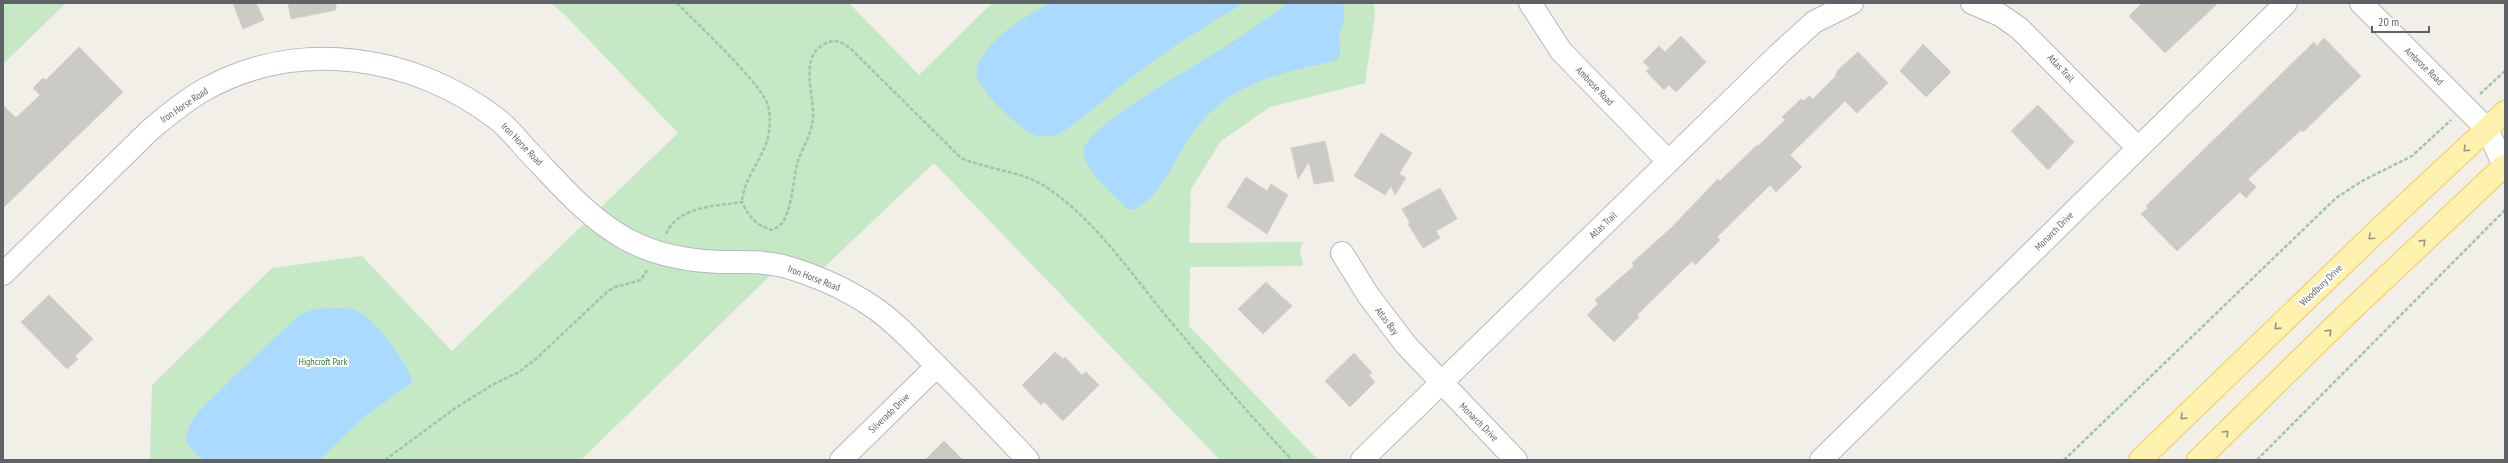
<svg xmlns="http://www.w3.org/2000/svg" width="2508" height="463" font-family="'PT Sans Narrow',sans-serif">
	<rect width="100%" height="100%" fill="#f1efe8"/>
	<g fill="#c5e8c5">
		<polygon points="3,3 66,3 3,64"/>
		<polygon points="551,3 849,3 919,75 992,3 1374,3 1375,16 1365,83 1270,107 1221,141 1191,189 1189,243 1303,242 1300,251 1303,266 1190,267 1189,326 1318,460 1220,460 934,163 815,276 781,265 581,460 150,460 152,385 272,268 362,256 452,351 678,133 564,14"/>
	</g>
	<g fill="#aadaff">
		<path d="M1050,3H1244C1206,25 1168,50 1133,76C1117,88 1068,133 1053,136C1045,137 1036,137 1029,132C1016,124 972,86 977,69C986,38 1024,18 1050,3Z"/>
		<path d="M1288,3H1343L1344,21L1339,34L1340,54L1337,60C1280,74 1233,80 1194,131C1175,157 1164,194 1134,210L1126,208C1115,195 1081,168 1084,150C1088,124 1202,62 1228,45C1248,32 1268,18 1288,3Z"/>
		<path d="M314,309C327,309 344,306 357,311C373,317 410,365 412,382L362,419L319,460H203L189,447L185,438L191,422L203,406L299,315Z"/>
	</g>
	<g fill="#cccac5" stroke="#d6d1c6">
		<polygon points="233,3 256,3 264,20 243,29"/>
		<polygon points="288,3 336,3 336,10 291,19"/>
		<polygon points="2142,3 2218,3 2165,53 2129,16"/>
		<polygon points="1681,36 1706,62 1676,92 1669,85 1664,90 1646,71 1650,68 1643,62 1659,46 1665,52"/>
		<polygon points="2324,38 2361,76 2303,132 2301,130 2248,179 2256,187 2246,198 2240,192 2177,251 2141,214 2148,208 2146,206 2314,42 2317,46"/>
		<polygon points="1923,44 1951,72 1926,97 1900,71"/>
		<polygon points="79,47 123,92 3,208 3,105 16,118 40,95 33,88 43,78 46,80"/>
		<polygon points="1858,52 1888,83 1857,113 1845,101 1790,155 1802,167 1776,192 1770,185 1717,237 1720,240 1695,265 1692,261 1637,315 1639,317 1614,342 1587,315 1598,304 1595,300 1634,266 1632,263 1671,228 1718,179 1720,181 1757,145 1758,146 1785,120 1782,117 1801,99 1804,101 1809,96 1813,99 1835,77 1837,71"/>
		<polygon points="2038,105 2074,142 2048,170 2011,131"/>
		<polygon points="1381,133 1412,153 1399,174 1406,178 1395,195 1391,186 1385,195 1354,176"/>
		<polygon points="1325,141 1334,181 1314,184 1309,162 1298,179 1291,148"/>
		<polygon points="1246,177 1267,191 1271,184 1288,195 1267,234 1227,207"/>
		<polygon points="1440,188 1457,219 1436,231 1440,238 1423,248 1408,224 1410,223 1402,209"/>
		<polygon points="1266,282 1292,306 1263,334 1238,309"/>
		<polygon points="49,295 93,339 75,356 78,359 67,369 21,322"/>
		<polygon points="1055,352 1063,359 1065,357 1082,375 1086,372 1099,385 1063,421 1044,402 1041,405 1022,385"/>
		<polygon points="1354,353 1372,373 1369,375 1375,382 1350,407 1325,381"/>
		<polygon points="944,441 963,460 925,460"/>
	</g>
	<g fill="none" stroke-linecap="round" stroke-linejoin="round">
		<defs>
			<g id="minor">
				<polyline points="1530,3 1561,51 1668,161"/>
				<polyline points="1972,3 2000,15 2019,28 2138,148"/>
				<polyline points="2361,3 2487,129 2505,168"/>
				<polyline points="1342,253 1368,295 1406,345 1516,460"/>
				<path d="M3,274L150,130C167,116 184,101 204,90C298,37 414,55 497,119C508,127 517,139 526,149C557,181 586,217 626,239C655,255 688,261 721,262C742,262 763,261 783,266C815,275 845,288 873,307C894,321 912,341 930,359C963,392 996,426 1028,460"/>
				<polyline points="841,460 937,366"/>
				<polyline points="1362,460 1779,54 1814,22 1852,3"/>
				<polyline points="1821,460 2286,3"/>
			</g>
			<g id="major">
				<polyline points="2140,460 2372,236 2505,112"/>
				<polyline points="2198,460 2345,316 2505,165"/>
			</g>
		</defs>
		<use href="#minor" stroke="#b5b8bc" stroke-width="24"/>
		<use href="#major" stroke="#f2c960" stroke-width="24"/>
		<g stroke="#9cc7a9" stroke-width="2.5" stroke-dasharray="4 2" stroke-linecap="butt">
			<path d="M677,3C696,23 760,82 768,105C771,116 770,131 767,141C760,162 743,181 742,202"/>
			<polyline points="2480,94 2505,71"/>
			<path d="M666,234C678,206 716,206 742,202C749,217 756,225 772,230C778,227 783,224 785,218C793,201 793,179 798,161C802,149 810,137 812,124C818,99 796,60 824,44C836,38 842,42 851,49L961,158C989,170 1024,171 1049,189C1093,219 1129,270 1162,311C1204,362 1247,412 1292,460"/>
			<polyline points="385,460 454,409 492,385 519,372 537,358 608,291 615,287 641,280 647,270"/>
			<polyline points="2064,460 2336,198 2362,181 2412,156 2451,120"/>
			<polyline points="2257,460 2505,210"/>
		</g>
		<use href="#minor" stroke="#fff" stroke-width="22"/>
		<use href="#major" stroke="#fff2af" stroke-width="22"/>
	</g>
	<defs><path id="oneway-chevron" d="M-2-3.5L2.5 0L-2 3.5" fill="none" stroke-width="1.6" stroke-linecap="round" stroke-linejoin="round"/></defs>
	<g stroke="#979581">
		<use href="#oneway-chevron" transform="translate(2466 149) rotate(137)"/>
		<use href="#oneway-chevron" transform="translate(2371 237) rotate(137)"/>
		<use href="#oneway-chevron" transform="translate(2423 242) rotate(-44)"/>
		<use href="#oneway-chevron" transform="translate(2277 327) rotate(136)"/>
		<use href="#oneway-chevron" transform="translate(2329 332) rotate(-44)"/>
		<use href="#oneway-chevron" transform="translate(2183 417) rotate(136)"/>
		<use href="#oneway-chevron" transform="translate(2226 433) rotate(-45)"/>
	</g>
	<g text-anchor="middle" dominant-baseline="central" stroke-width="4" stroke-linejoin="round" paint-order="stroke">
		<g font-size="10" fill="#5f6368" stroke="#fff">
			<text transform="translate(2424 66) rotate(44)">Ambrose Road</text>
			<text transform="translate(2061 68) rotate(46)">Atlas Trail</text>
			<text transform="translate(1595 86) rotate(46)">Ambrose Road</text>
			<text transform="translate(184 105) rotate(-34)">Iron Horse Road</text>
			<text transform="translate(522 144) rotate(46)">Iron Horse Road</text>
			<text transform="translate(1603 225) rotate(-44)">Atlas Trail</text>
			<text transform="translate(2054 231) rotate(-45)">Monarch Drive</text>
			<text transform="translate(814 278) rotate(21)">Iron Horse Road</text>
			<text transform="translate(2321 285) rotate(-44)">Woodbury Drive</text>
			<text transform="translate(1387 321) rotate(53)">Atlas Bay</text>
			<text transform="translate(889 413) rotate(-44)">Silverado Drive</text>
			<text transform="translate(1479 422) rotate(45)">Monarch Drive</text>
		</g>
		<g font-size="10" fill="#348238" stroke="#fff">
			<text x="323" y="361">Highcroft Park</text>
		</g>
	</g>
	<rect width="2508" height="463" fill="none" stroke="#5f6368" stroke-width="8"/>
	<path d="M2372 26v6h57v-6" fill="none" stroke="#5f6368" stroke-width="2"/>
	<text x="2378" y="26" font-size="12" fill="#5f6368" stroke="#ffffff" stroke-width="3" paint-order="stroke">20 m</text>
</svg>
